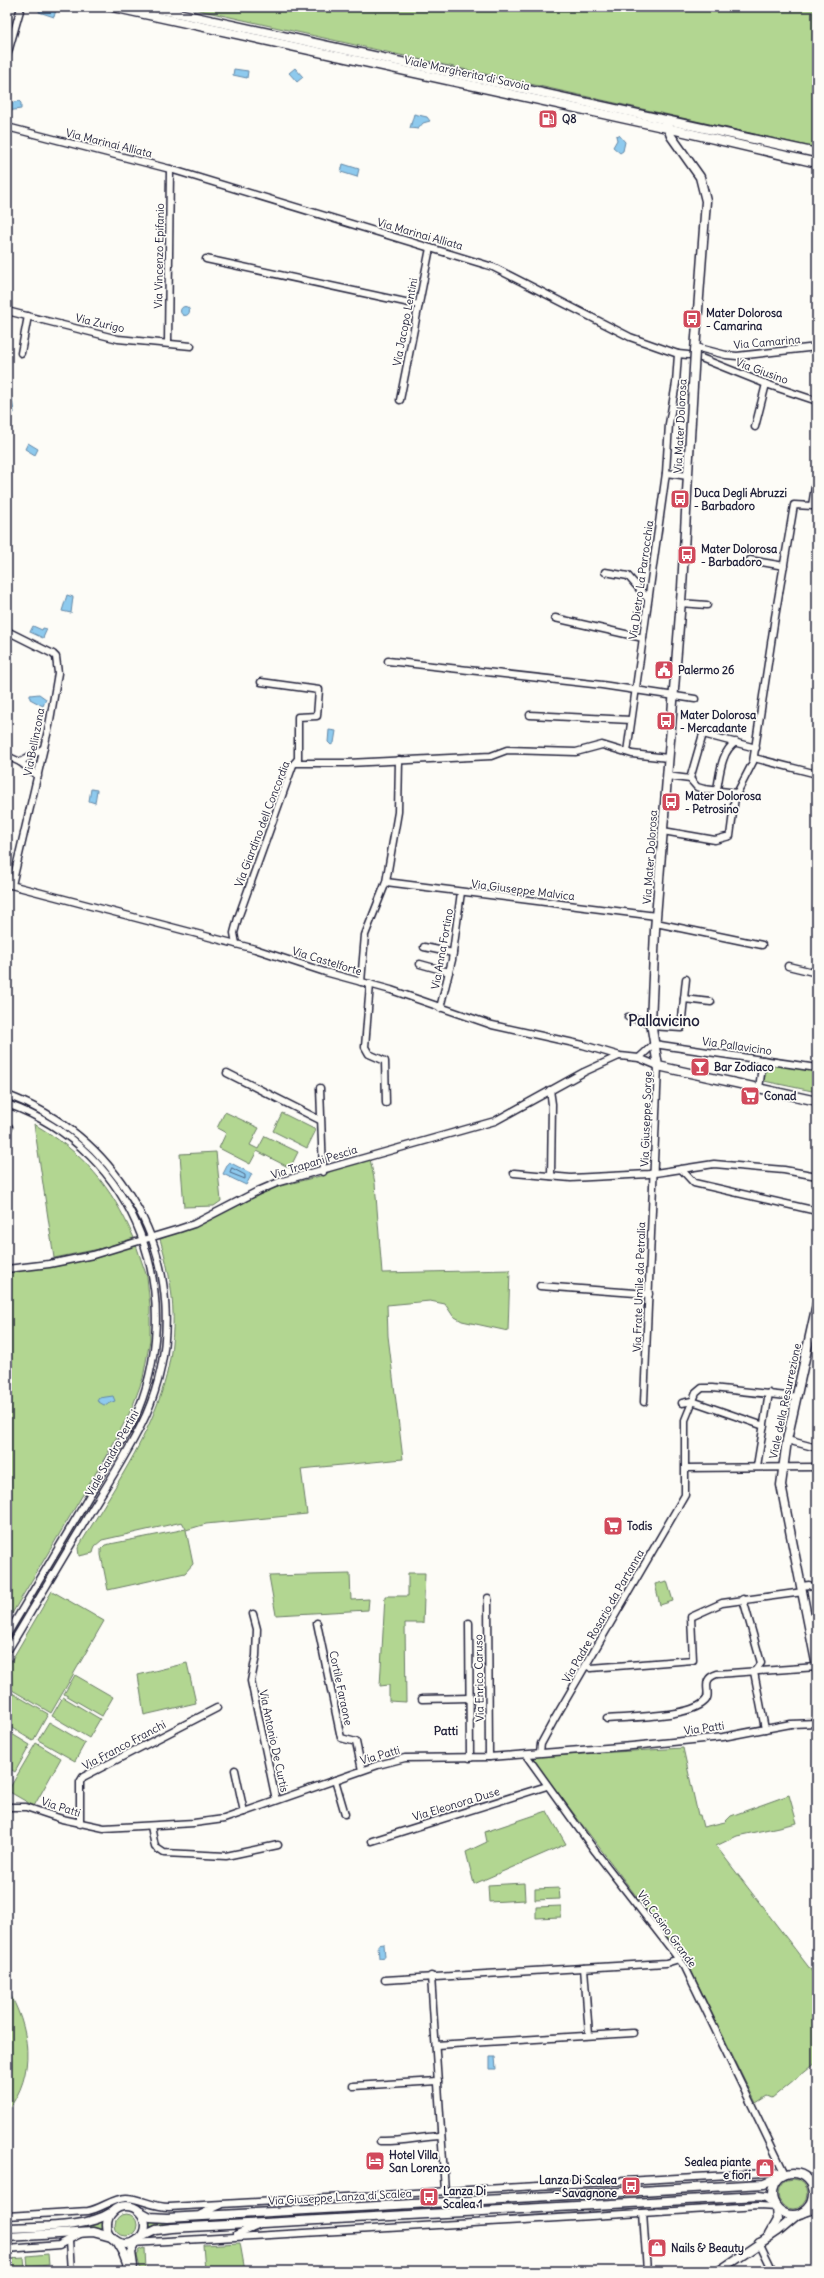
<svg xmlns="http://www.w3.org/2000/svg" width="824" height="2278" font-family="Delius,sans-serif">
	<rect width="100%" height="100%" fill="#fdfcf7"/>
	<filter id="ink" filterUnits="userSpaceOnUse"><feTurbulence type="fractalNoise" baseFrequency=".025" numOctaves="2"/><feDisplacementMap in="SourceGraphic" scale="8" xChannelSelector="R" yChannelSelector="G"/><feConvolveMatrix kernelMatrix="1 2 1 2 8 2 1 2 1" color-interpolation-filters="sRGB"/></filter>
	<g filter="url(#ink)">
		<g fill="#b2d691" stroke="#6a7c66">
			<polygon points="185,7 817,7 817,148"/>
			<polygon points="767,1063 817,1072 817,1092 764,1081"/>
			<polygon points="225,1112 259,1128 250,1145 258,1149 265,1136 298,1152 290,1168 257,1151 250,1164 219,1148 226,1133 217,1128"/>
			<polygon points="282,1113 316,1130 307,1148 273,1131"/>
			<path d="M34,1124C84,1153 111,1186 134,1238L99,1249L54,1258Z"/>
			<polygon points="216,1152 221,1201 214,1206 184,1207 180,1154"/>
			<path d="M370,1159L375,1183L382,1273L510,1270L508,1331L462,1321L453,1316L445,1304L430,1301L387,1305L388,1336L403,1459L301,1469L307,1514L206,1524L186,1530L193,1564L185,1573L108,1590L101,1555V1549L105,1545L186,1529L182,1522L102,1540L95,1546L93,1553L79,1556L78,1548C142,1441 200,1370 160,1239L203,1223L273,1188L324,1175L339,1167Z"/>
			<polygon points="136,1245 147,1277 150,1306 150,1340 143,1378 132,1408 113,1444 7,1622 7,1272 58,1266"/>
			<polygon points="408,1573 425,1573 423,1623 405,1623 406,1702 389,1701 389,1685 380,1686 385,1596 408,1596"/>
			<polygon points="350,1574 351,1600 369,1599 368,1610 276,1615 269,1576"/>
			<polygon points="667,1581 673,1601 660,1605 655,1584"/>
			<polygon points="52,1591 104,1621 51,1713 7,1687 7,1668"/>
			<polygon points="187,1663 196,1703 144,1715 138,1675"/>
			<polygon points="75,1675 113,1697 102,1716 64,1694"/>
			<polygon points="7,1690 48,1714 33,1741 7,1725"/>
			<polygon points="63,1697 100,1719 89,1738 52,1716"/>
			<polygon points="49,1722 85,1743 75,1761 38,1740"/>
			<polygon points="7,1731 30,1745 15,1772 7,1767"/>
			<polygon points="36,1743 61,1758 34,1806 8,1791"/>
			<polygon points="683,1748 698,1815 700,1815 703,1827 725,1822 731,1816 789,1795 797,1823 737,1836 716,1846 817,1978 817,2061 772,2098 767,2096 756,2103 689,1966 531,1757"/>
			<polygon points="547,1811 566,1844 474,1884 466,1852 487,1842 485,1832"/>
			<polygon points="524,1883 525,1900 489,1902 488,1885"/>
			<polygon points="559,1888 560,1899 535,1900 535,1889"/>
			<polygon points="561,1906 561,1917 536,1918 536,1907"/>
			<path d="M7,1989C30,2027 37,2074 7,2111Z"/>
			<circle cx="793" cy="2194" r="15"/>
			<circle cx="126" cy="2225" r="11"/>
			<polygon points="203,2219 203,2222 171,2224 150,2230 150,2221"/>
			<polygon points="103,2221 102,2229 67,2230 67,2228"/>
			<polygon points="240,2243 245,2271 205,2271 203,2245"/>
			<polygon points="145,2248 146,2271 141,2271 137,2256 140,2250"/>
			<polygon points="48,2254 49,2265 28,2267 27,2256"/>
			<polygon points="24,2258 25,2268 7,2269 7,2259"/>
		</g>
		<g fill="#8ecaee" stroke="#6387a6">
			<polygon points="40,7 56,10 54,17 39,12"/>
			<polygon points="295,68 303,77 297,82 289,73"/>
			<polygon points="234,69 248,71 247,78 233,75"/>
			<polygon points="19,101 21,103 21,109 7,111 7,104"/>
			<polygon points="414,114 427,117 430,121 423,123 418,129 410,128"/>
			<polygon points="619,135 625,142 623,151 620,153 613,147 617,140 616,136"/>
			<polygon points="343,164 359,169 357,177 341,172"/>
			<circle cx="185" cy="311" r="4.5"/>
			<polygon points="7,398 12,398 14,413 7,413"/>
			<polygon points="28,443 38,449 35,455 25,449"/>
			<polygon points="67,595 73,597 71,613 62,611"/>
			<polygon points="33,626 42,630 43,628 47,629 43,638 30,632"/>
			<polygon points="39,694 46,699 43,706 30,699 30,695"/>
			<polygon points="329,730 336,731 334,743 331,745 328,742"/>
			<polygon points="91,789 97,790 95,803 89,801"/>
			<polygon points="229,1162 252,1174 246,1185 223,1174"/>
			<polygon points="113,1396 115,1401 104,1405 97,1401 99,1398"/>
			<polygon points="384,1944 385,1957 379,1958 378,1945"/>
			<polygon points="490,2057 495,2057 496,2069 490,2069"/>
		</g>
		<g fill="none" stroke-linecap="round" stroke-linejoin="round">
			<polygon stroke="#4d6583" stroke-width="1" points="232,1168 245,1175 245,1179 230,1173"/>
			<defs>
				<g id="street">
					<polyline points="7,56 21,7"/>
					<polyline points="7,127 170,169 493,267 630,337 678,354 676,383 669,424 666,473 688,476"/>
					<polyline points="206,259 419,305"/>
					<polyline points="7,311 118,339 191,346"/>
					<polyline points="168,342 170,169"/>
					<polyline points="695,347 726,355 737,356 817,347"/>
					<polyline points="21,353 28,316"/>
					<polyline points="678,354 688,355"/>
					<polyline points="701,358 766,384 817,401"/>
					<polyline points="400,400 430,248"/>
					<polyline points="755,427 766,384"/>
					<polyline points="750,560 784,566"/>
					<polyline points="605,572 628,576 648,599"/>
					<polyline points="680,603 707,605"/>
					<polyline points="555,618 643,638"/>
					<polyline points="7,631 53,654 56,657 58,673 49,726 12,885"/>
					<polyline points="388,661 602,685 695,699"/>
					<polyline points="530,715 631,720"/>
					<polyline points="627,752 666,473"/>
					<polyline points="7,756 20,762 38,776"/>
					<polyline points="754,758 817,774"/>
					<polyline points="20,762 44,748"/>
					<polyline points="295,763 348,763 491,756 507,750 576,752 602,745 632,754 668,758"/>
					<polyline points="667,776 690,779 697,787 704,789 737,793"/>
					<polyline points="690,779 703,734 756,748"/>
					<path d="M717,789C720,774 721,751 736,742"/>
					<polyline points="663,831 715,840 730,836 735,797 753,762 775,617 794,505 812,506 817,474"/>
					<polyline points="386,882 656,916"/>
					<polyline points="7,884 255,949 325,972 391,990 492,1025 583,1045 620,1056 639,1058 658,1066 644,1402"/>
					<polyline points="656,923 762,945"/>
					<polyline points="236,944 234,933 238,918 293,765 298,759 298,717 317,716 319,690 261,682"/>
					<polyline points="424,947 453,953"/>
					<polyline points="420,964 449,972"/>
					<polyline points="788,966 817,973"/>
					<polyline points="361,982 365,935 386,882 398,812 399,760"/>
					<polyline points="370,984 365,1047 369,1054 385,1061 386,1103"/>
					<polyline points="684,999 711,1002"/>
					<polyline points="440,1008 452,960 461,892"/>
					<polyline points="628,1017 651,1023"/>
					<polyline points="651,1026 681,1028 686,979"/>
					<polyline points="639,1058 654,1044 817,1068"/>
					<polyline points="227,1073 320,1120"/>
					<polyline points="320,1088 323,1172"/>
					<polyline points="759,1088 763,1060"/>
					<polyline points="550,1090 552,1104 551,1176"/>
					<path d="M7,1095C61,1115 103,1150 133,1200C172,1264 176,1346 146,1415C131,1448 110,1480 91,1511C63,1558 35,1605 7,1652"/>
					<path d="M7,1104C138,1150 190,1299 133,1422L7,1635"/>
					<polyline points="7,1128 9,1127"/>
					<polyline points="681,1169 694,1183 817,1211"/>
					<polyline points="514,1173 571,1178 649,1174 714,1164 784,1170 817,1176"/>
					<polyline points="7,1269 49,1264 93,1255 179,1229 194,1224 258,1191 279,1182 495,1121 584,1072 619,1056"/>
					<polyline points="540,1286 649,1294"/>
					<polyline points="682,1403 692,1401 764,1426"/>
					<polyline points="787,1440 817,1448"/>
					<polyline points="757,1466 769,1393"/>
					<polyline points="686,1468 817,1467"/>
					<polyline points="802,1586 809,1585 817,1589"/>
					<polyline points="488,1598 489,1757"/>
					<polyline points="743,1599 761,1663 754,1672 765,1729"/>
					<polyline points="253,1614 257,1629 256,1656 251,1681 276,1800"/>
					<polyline points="317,1623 341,1738 356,1742 362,1770"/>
					<polyline points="469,1623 470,1758"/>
					<polyline points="586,1665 591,1668 693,1660 691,1617 722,1603 803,1592"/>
					<polyline points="422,1699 470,1698"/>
					<path d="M607,1719C629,1717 689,1717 704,1702C714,1694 698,1680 717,1674L817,1667"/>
					<polyline points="540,1752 541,1744 554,1720 685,1495 685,1420 696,1393 702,1388 712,1388 796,1397"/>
					<polyline points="526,1755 595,1851 685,1967 785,2174"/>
					<polyline points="235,1770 244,1812"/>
					<polyline points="335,1780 345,1814"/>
					<polyline points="7,1807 26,1807 62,1819 104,1828 194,1823 224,1819 378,1765 405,1758 489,1757 632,1746 723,1737 791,1724 817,1723"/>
					<polyline points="80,1824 80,1782 83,1777 217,1708"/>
					<polyline points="151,1826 155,1847 164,1853 226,1856 278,1845"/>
					<polyline points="372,1841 547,1786"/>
					<polyline points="584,1968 589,2035"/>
					<polyline points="431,1976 445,2191"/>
					<polyline points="385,1980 666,1963 679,1959"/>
					<polyline points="436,2045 633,2033"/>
					<polyline points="353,2086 438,2081"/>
					<path d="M380,2141C400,2142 420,2137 441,2136"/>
					<polyline points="643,2213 647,2271"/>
					<polyline points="201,2214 221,2205"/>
					<path d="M7,2216L88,2211C101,2209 113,2198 126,2198C140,2198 152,2207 169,2207L782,2172"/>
					<polyline points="237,2234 258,2225"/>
					<polyline points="69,2241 71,2271"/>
					<polyline points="759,2242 773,2271"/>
					<polyline points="133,2243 759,2206 776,2207"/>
					<polyline points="7,2249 59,2245 82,2233"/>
				</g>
				<g id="secondary">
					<polyline points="112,7 667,128 817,163"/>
					<polyline points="150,7 817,153"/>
					<polyline points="667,125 671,136 700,177 706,201 695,351"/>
					<polyline points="689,455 682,588 655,930 651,1023 658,1066 817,1101"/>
					<polyline points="817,1304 787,1440 781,1485 817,1667"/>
					<circle cx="793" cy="2194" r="21"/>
					<circle cx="126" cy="2225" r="19"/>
					<polyline points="141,2212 150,2217 167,2218 764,2184 779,2178"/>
					<polyline points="804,2212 817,2208"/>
					<path d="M7,2228C39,2226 86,2229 112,2212"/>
					<polyline points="769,2234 777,2220 776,2207"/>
					<polyline points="7,2237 93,2232 111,2237"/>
					<polyline points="141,2237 156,2230 172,2228 759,2196 766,2197 774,2203"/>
					<polyline points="116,2241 123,2253 130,2271"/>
					<polyline points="133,2266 131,2252 137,2241"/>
					<polyline points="719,2271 778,2231 797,2215"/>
				</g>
			</defs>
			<use href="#street" stroke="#22223b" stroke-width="9"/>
			<use href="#secondary" stroke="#22223b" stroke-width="11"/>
			<use href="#street" stroke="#fdfcf7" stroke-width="6"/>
			<use href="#secondary" stroke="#fdfcf7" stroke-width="8"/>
			<defs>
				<polyline id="secondary-bridge" points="689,455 695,351"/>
			</defs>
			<use href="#secondary-bridge" stroke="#22223b" stroke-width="11" stroke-linecap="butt"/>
			<use href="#secondary-bridge" stroke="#fdfcf7" stroke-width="8"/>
		</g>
	</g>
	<defs>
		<symbol id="fuel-square" viewBox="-11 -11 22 22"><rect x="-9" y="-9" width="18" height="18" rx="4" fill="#d1495b" stroke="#fdfcf7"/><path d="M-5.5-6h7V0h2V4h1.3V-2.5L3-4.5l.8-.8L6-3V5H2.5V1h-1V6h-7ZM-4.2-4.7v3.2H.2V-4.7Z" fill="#fff"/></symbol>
		<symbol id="bus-square" viewBox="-11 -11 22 22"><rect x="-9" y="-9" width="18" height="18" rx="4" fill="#d1495b" stroke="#fdfcf7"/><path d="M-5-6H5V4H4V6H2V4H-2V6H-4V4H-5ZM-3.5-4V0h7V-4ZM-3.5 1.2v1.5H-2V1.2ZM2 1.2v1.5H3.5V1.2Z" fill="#fff"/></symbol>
		<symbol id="civic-square" viewBox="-11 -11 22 22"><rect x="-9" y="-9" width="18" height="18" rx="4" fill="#d1495b" stroke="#fdfcf7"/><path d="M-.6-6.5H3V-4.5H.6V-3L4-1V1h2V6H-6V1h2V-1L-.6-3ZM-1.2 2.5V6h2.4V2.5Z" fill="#fff"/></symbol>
		<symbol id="bar-square" viewBox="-11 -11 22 22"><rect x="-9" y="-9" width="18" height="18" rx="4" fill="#d1495b" stroke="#fdfcf7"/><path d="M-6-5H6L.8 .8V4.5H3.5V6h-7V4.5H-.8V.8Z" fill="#fff"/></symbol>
		<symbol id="supermarket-square" viewBox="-11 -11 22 22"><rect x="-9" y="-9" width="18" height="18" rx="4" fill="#d1495b" stroke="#fdfcf7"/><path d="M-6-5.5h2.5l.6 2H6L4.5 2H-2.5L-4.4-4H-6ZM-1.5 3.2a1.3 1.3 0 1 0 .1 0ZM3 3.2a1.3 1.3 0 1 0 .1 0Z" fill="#fff"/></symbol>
		<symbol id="hotel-square" viewBox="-11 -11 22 22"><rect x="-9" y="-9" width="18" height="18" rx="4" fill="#d1495b" stroke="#fdfcf7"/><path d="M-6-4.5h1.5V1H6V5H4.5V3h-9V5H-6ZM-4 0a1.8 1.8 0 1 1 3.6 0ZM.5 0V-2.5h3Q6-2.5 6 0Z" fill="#fff"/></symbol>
		<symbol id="shop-square" viewBox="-11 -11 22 22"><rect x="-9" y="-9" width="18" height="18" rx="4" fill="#d1495b" stroke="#fdfcf7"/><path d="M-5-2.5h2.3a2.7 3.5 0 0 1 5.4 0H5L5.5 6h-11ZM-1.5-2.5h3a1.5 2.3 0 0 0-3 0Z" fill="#fff"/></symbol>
	</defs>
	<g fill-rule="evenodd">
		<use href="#fuel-square" x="537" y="108" width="22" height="22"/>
		<use href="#bus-square" x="681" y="308" width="22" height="22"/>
		<use href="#bus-square" x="669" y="488" width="22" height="22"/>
		<use href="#bus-square" x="676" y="544" width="22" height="22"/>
		<use href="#civic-square" x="653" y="659" width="22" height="22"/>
		<use href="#bus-square" x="655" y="710" width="22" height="22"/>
		<use href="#bus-square" x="660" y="791" width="22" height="22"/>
		<use href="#bar-square" x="689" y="1056" width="22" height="22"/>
		<use href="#supermarket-square" x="739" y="1085" width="22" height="22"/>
		<use href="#supermarket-square" x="602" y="1515" width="22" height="22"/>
		<use href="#hotel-square" x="364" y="2150" width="22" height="22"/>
		<use href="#shop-square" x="754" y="2157" width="22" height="22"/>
		<use href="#bus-square" x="620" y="2175" width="22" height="22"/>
		<use href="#bus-square" x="418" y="2186" width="22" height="22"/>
		<use href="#shop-square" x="646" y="2237" width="22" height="22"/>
	</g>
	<g text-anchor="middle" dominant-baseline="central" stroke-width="3.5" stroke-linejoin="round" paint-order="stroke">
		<g font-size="11" fill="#22223b" stroke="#fdfcf7">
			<text transform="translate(467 73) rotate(12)">Viale Margherita di Savoia</text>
			<text transform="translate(109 143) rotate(14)">Via Marinai Alliata</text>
			<text transform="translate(420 234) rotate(16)">Via Marinai Alliata</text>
			<text transform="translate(159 256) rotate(-89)">Via Vincenzo Epifanio</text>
			<text transform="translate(405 322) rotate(-79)">Via Jacopo Lentini</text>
			<text transform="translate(100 323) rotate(13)">Via Zurigo</text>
			<text transform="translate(767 342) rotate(-5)">Via Camarina</text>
			<text transform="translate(762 371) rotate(20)">Via Giusino</text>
			<text transform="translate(680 426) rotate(-87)">Via Mater Dolorosa</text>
			<text transform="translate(641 580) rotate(-82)">Via Dietro La Parrocchia</text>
			<text transform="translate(34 742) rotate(-79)">Via Bellinzona</text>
			<text transform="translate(262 824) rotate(-69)">Via Giardino dell Concordia</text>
			<text transform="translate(650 857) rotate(-86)">Via Mater Dolorosa</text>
			<text transform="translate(523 890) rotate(7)">Via Giuseppe Malvica</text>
			<text transform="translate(442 949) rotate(-80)">Via Anna Fortino</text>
			<text transform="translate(327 961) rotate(17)">Via Castelforte</text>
			<text transform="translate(737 1046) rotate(8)">Via Pallavicino</text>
			<text transform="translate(646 1119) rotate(-88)">Via Giuseppe Sorge</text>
			<text transform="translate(314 1162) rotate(-17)">Via Trapani Pescia</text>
			<text transform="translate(639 1287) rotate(-88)">Via Frate Umile da Petralia</text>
			<text transform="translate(785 1401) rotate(-78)">Viale della Resurrezione</text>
			<text transform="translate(112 1453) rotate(-61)">Viale Sandro Pertini</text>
			<text transform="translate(603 1616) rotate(-60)">Via Padre Rosario da Partanna</text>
			<text transform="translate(479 1678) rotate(-91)">Via Enrico Caruso</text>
			<text transform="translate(341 1688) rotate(78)">Cortile Faraone</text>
			<text transform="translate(704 1728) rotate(-8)">Via Patti</text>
			<text transform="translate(274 1741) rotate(78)">Via Antonio De Curtis</text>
			<text transform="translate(124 1745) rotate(-28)">Via Franco Franchi</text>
			<text transform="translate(380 1755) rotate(-16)">Via Patti</text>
			<text transform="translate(456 1804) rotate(-17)">Via Eleonora Duse</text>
			<text transform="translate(61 1807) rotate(18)">Via Patti</text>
			<text transform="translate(667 1929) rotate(54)">Via Casino Grande</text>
			<text transform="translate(340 2197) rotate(-3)">Via Giuseppe Lanza di Scalea</text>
		</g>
		<g font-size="11" font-weight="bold" fill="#22223b" stroke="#fdfcf7" text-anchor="start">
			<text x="562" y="119">Q8</text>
			<text x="706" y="313">Mater Dolorosa<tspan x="706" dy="13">- Camarina</tspan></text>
			<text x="694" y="493">Duca Degli Abruzzi<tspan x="694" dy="13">- Barbadoro</tspan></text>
			<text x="701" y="549">Mater Dolorosa<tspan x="701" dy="13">- Barbadoro</tspan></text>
			<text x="678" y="670">Palermo 26</text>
			<text x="680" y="715">Mater Dolorosa<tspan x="680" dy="13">- Mercadante</tspan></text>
			<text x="685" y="796">Mater Dolorosa<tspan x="685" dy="13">- Petrosino</tspan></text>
			<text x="714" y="1067">Bar Zodiaco</text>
			<text x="764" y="1096">Conad</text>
			<text x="627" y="1526">Todis</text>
			<text x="389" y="2155">Hotel Villa<tspan x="389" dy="13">San Lorenzo</tspan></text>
			<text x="751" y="2162" text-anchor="end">Sealea piante<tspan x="751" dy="13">e fiori</tspan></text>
			<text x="617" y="2180" text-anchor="end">Lanza Di Scalea<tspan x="617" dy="13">- Savagnone</tspan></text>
			<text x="443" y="2191">Lanza Di<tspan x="443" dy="13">Scalea 1</tspan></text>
			<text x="671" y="2248">Nails &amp; Beauty</text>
		</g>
		<g font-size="12" font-weight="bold" fill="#22223b" stroke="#fdfcf7">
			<text x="446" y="1730">Patti</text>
		</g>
		<g font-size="15" font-weight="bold" fill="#22223b" stroke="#fdfcf7">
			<text x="664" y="1020">Pallavicino</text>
		</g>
	</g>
	<rect width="824" height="2278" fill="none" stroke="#fdfcf7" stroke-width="24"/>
	<rect x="12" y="12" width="800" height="2254" fill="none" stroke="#22223b" stroke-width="1.5" filter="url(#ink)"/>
</svg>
